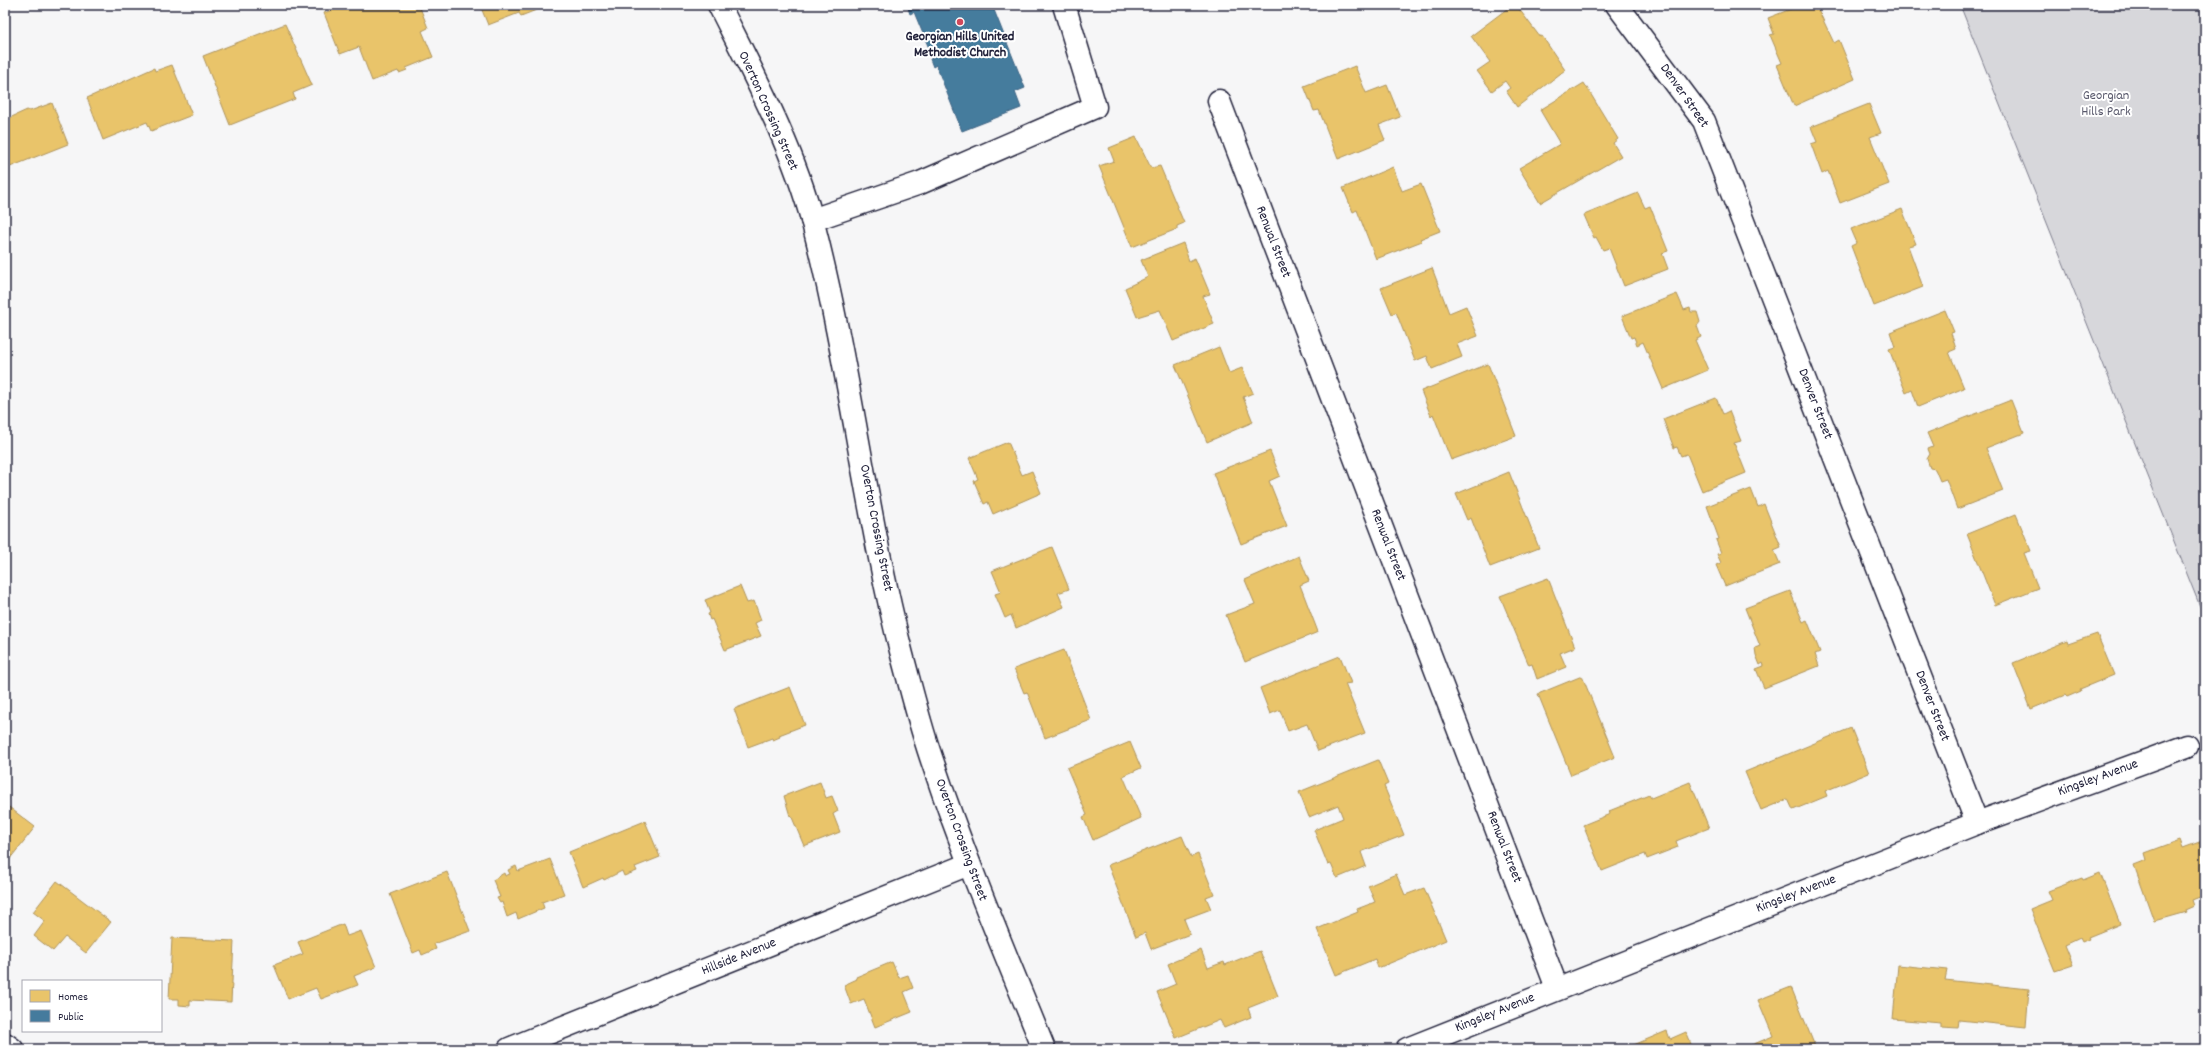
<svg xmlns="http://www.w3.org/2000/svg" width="2210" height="1054" font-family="Dekko,sans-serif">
	<rect width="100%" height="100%" fill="#f6f6f7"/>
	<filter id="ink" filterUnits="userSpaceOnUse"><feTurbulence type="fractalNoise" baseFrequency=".025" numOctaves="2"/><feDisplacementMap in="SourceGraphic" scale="8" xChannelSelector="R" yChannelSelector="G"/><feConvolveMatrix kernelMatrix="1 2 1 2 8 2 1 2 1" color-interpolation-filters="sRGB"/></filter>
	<g filter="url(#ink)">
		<polygon fill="#d7d7db" stroke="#7c7c8b" points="1960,5 2205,5 2205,619"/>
		<g fill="#e9c46a" stroke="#ad935c">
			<polygon points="345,5 419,5 428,28 422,31 433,57 406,68 407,70 399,73 398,71 372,81 359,47 340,54 324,13"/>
			<polygon points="480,5 549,5 521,16 519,13 488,25"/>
			<polygon points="1512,5 1516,5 1540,37 1542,36 1565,70 1517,107 1506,91 1510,88 1505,81 1492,91 1477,71 1490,62 1471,36"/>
			<polygon points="1801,5 1816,5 1834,43 1839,40 1855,79 1794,106 1777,65 1782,63 1770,35 1774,34 1768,18"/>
			<polygon points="285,24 312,85 293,93 295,99 230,125 203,56"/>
			<polygon points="172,65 192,115 151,131 147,122 103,140 87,98 154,68 155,71"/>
			<polygon points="1355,66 1366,93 1387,85 1400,117 1379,125 1385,140 1338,159 1319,110 1314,111 1304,86"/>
			<polygon points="1584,83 1618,139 1613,143 1621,156 1540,203 1519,168 1560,144 1540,110"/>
			<polygon points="52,103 68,144 5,169 5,120 27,110 30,111"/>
			<polygon points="1869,104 1881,133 1870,137 1889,184 1840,203 1828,171 1822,174 1811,144 1817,142 1811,127"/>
			<polygon points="1136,137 1151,168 1160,166 1184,223 1177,226 1177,229 1132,247 1099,166 1114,161 1109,148"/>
			<polygon points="1393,167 1402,191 1421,184 1440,231 1420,239 1422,241 1376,259 1357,210 1353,212 1343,188"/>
			<polygon points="1638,193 1645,208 1650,206 1668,251 1662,253 1668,269 1624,286 1609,248 1603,250 1596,237 1594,238 1584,215"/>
			<polygon points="1902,209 1916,244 1908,246 1923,287 1874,306 1851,246 1857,243 1851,229"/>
			<polygon points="1183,243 1189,261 1195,258 1210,294 1203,296 1214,324 1173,341 1160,310 1137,317 1125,288 1148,277 1141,260"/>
			<polygon points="1432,268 1449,313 1466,306 1478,336 1457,344 1462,357 1432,369 1427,356 1415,361 1396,312 1392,314 1381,288"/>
			<polygon points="1677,294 1684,310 1690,308 1691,312 1697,312 1700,322 1697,326 1701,337 1695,340 1708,370 1663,389 1643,342 1637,345 1634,337 1631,338 1622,316"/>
			<polygon points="1945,310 1954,332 1951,333 1956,349 1949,352 1964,388 1918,407 1912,390 1906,393 1889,349 1895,347 1890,332"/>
			<polygon points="1219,347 1229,373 1242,368 1253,393 1243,397 1253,422 1207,442 1175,365"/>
			<polygon points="1488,364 1516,436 1451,460 1433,414 1431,416 1421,391"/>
			<polygon points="1716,398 1723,414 1729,411 1741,441 1734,443 1746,473 1702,491 1687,454 1681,456 1677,447 1674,448 1663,419"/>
			<polygon points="2011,400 2024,433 1986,448 2003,491 1957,509 1946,479 1940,481 1935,469 1930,468 1927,459 1930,454 1928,449 1933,447 1927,433"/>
			<polygon points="1008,442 1022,475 1032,471 1041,493 993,514 988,502 984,504 974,481 978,479 969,458"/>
			<polygon points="1270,451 1280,476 1269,481 1287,526 1241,544 1213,473"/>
			<polygon points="1509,472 1539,548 1490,567 1471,518 1467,520 1456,494"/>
			<polygon points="1751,489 1758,507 1764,504 1781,547 1774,550 1780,564 1725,586 1716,565 1721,563 1717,554 1721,553 1716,540 1719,539 1707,506"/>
			<polygon points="2016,514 2031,551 2024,553 2038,588 1995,605 1967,534"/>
			<polygon points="1052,547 1069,589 1058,593 1064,607 1016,628 1011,615 1005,618 995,594 1001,592 992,571"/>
			<polygon points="1299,556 1309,581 1300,585 1318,632 1245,662 1226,615 1255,604 1245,580"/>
			<polygon points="1548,578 1575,647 1560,653 1566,667 1537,679 1532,664 1529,665 1500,596"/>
			<polygon points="740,586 747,603 754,601 761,620 755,623 761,636 725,650 712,619 710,620 708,614 710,613 705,600"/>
			<polygon points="1790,591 1803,622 1807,620 1820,652 1815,654 1819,666 1764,688 1756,669 1764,666 1763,663 1760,665 1756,655 1755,648 1760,646 1745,608"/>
			<polygon points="2097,634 2114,675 2080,689 2081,691 2067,697 2065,695 2031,709 2013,663 2067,641 2068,644"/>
			<polygon points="1064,650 1091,720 1045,738 1027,692 1024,693 1014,669"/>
			<polygon points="1340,656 1351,683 1345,684 1365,733 1318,751 1307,724 1288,731 1280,710 1270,714 1260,688"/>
			<polygon points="1582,676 1615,757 1571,775 1538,694"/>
			<polygon points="790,687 805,725 779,735 780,737 773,740 772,738 748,747 734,709"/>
			<polygon points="1851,728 1869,773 1825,791 1827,796 1793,810 1788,799 1761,810 1745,772"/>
			<polygon points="1130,742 1141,768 1123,776 1141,818 1093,840 1083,817 1087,815 1067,768"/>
			<polygon points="1378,760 1388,784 1384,786 1404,835 1361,852 1366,866 1337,878 1331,864 1328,865 1314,830 1343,818 1338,805 1309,817 1299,792"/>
			<polygon points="820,782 826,798 832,796 838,811 833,814 840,832 804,846 791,815 790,816 784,796"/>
			<polygon points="1690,782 1709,828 1676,841 1678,847 1647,859 1645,854 1602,871 1583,825 1610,814 1609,811 1649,795 1651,798"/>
			<polygon points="5,804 35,827 5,865"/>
			<polygon points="645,821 660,857 635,867 637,871 624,876 622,871 604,880 603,878 583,887 569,852"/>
			<polygon points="1182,836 1191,857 1198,854 1214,894 1206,897 1211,909 1184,919 1190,934 1151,949 1145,933 1136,937 1108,865"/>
			<polygon points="2180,840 2183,848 2205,840 2205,895 2192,900 2194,906 2185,910 2186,912 2154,921 2134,865 2147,860 2145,853"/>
			<polygon points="550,859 564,894 542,902 544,908 518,919 516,913 507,917 502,902 500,903 497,898 500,897 493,880 504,873 505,876 510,874 508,870 516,866 518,871"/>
			<polygon points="447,872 470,931 434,944 436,949 422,955 420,950 413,953 390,894"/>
			<polygon points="2100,873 2120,924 2088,937 2089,939 2082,942 2080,938 2065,945 2073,965 2055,971 2030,909 2052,900 2048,891 2082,878 2083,880"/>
			<polygon points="1396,874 1405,895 1424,888 1446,940 1378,968 1375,959 1336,975 1317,929 1358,912 1357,909 1375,902 1368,886"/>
			<polygon points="57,881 111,922 86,953 65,937 53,951 34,936 45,921 33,912"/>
			<polygon points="343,924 347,936 361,931 376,967 354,976 358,985 321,999 316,988 288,999 274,965 303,954 298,942"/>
			<polygon points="172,938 234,941 231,1002 190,1000 190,1006 179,1005 179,999 169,999"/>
			<polygon points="1201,950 1208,968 1224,962 1225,965 1260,951 1278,996 1248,1008 1251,1017 1224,1028 1220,1020 1176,1038 1157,992 1176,984 1168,964"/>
			<polygon points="892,962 899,978 908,975 913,988 904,992 912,1012 875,1027 864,999 851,1004 844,985 857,979 856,977"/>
			<polygon points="1898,965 1947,970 1945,980 2029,989 2026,1027 1959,1020 1958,1028 1941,1027 1941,1023 1893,1019"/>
			<polygon points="1791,987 1816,1049 1742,1049 1773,1036 1758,1000"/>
			<polygon points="1667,1031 1670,1039 1686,1032 1693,1049 1624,1049"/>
		</g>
		<polygon fill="#457b9d" stroke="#3a6080" points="907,5 992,5 1025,88 1015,92 1021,108 962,131 936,65 933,67 930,59 933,58 914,12 910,14"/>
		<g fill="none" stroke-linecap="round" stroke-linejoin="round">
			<defs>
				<g id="minor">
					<path d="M719,5C754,75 793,147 813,223C850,365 865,512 902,655C912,692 921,730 934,766C966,862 1006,955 1044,1049"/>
					<polyline points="1617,5 1704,121 1977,823"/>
					<polyline points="1219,101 1557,988"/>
					<polyline points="812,220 920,183 1095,107 1064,5"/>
					<polyline points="5,1044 12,1049"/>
					<polyline points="509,1049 969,864"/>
					<polyline points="1407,1049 1977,823 2187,746"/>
				</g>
			</defs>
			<use href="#minor" stroke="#22223b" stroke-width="25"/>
			<use href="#minor" stroke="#fff" stroke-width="22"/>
		</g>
	</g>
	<circle fill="#d1495b" stroke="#fff" stroke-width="1.5" cx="960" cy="22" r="4"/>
	<g text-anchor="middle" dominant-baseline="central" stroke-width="4" stroke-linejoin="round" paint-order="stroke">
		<g font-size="14" font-weight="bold" fill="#22223b" stroke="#fff">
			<text x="960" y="37">Georgian Hills United<tspan x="960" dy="16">Methodist Church</tspan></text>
		</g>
		<g font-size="14" fill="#22223b" stroke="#fff">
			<text transform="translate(1684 96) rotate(55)">Denver Street</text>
			<text transform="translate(768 111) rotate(66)">Overton Crossing Street</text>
			<text transform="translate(1273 242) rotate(69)">Renwal Street</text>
			<text transform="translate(1815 404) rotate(69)">Denver Street</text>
			<text transform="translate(876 528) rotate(79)">Overton Crossing Street</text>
			<text transform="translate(1388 545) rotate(69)">Renwal Street</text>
			<text transform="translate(1932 706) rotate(69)">Denver Street</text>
			<text transform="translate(2098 778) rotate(-20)">Kingsley Avenue</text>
			<text transform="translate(961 840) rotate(70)">Overton Crossing Street</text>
			<text transform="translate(1504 847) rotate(69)">Renwal Street</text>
			<text transform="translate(1796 894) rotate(-21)">Kingsley Avenue</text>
			<text transform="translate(739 957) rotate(-22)">Hillside Avenue</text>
			<text transform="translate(1495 1013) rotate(-22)">Kingsley Avenue</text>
		</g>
		<g font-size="14" fill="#58586b" stroke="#fff">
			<text x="2106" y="96">Georgian<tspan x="2106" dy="16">Hills Park</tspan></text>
		</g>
	</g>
	<rect width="2210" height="1054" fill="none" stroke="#fff" stroke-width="20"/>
	<rect x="10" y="10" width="2190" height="1034" fill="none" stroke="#22223b" stroke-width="1.5" filter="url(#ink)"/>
	<rect x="22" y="980" width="140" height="52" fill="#ffffff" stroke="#a7a7b1"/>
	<rect x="30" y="990" width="20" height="12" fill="#e9c46a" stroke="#a7a7b1"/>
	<text x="58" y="1000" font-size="12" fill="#22223b">Homes</text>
	<rect x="30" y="1010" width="20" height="12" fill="#457b9d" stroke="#a7a7b1"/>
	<text x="58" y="1020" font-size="12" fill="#22223b">Public</text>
</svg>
